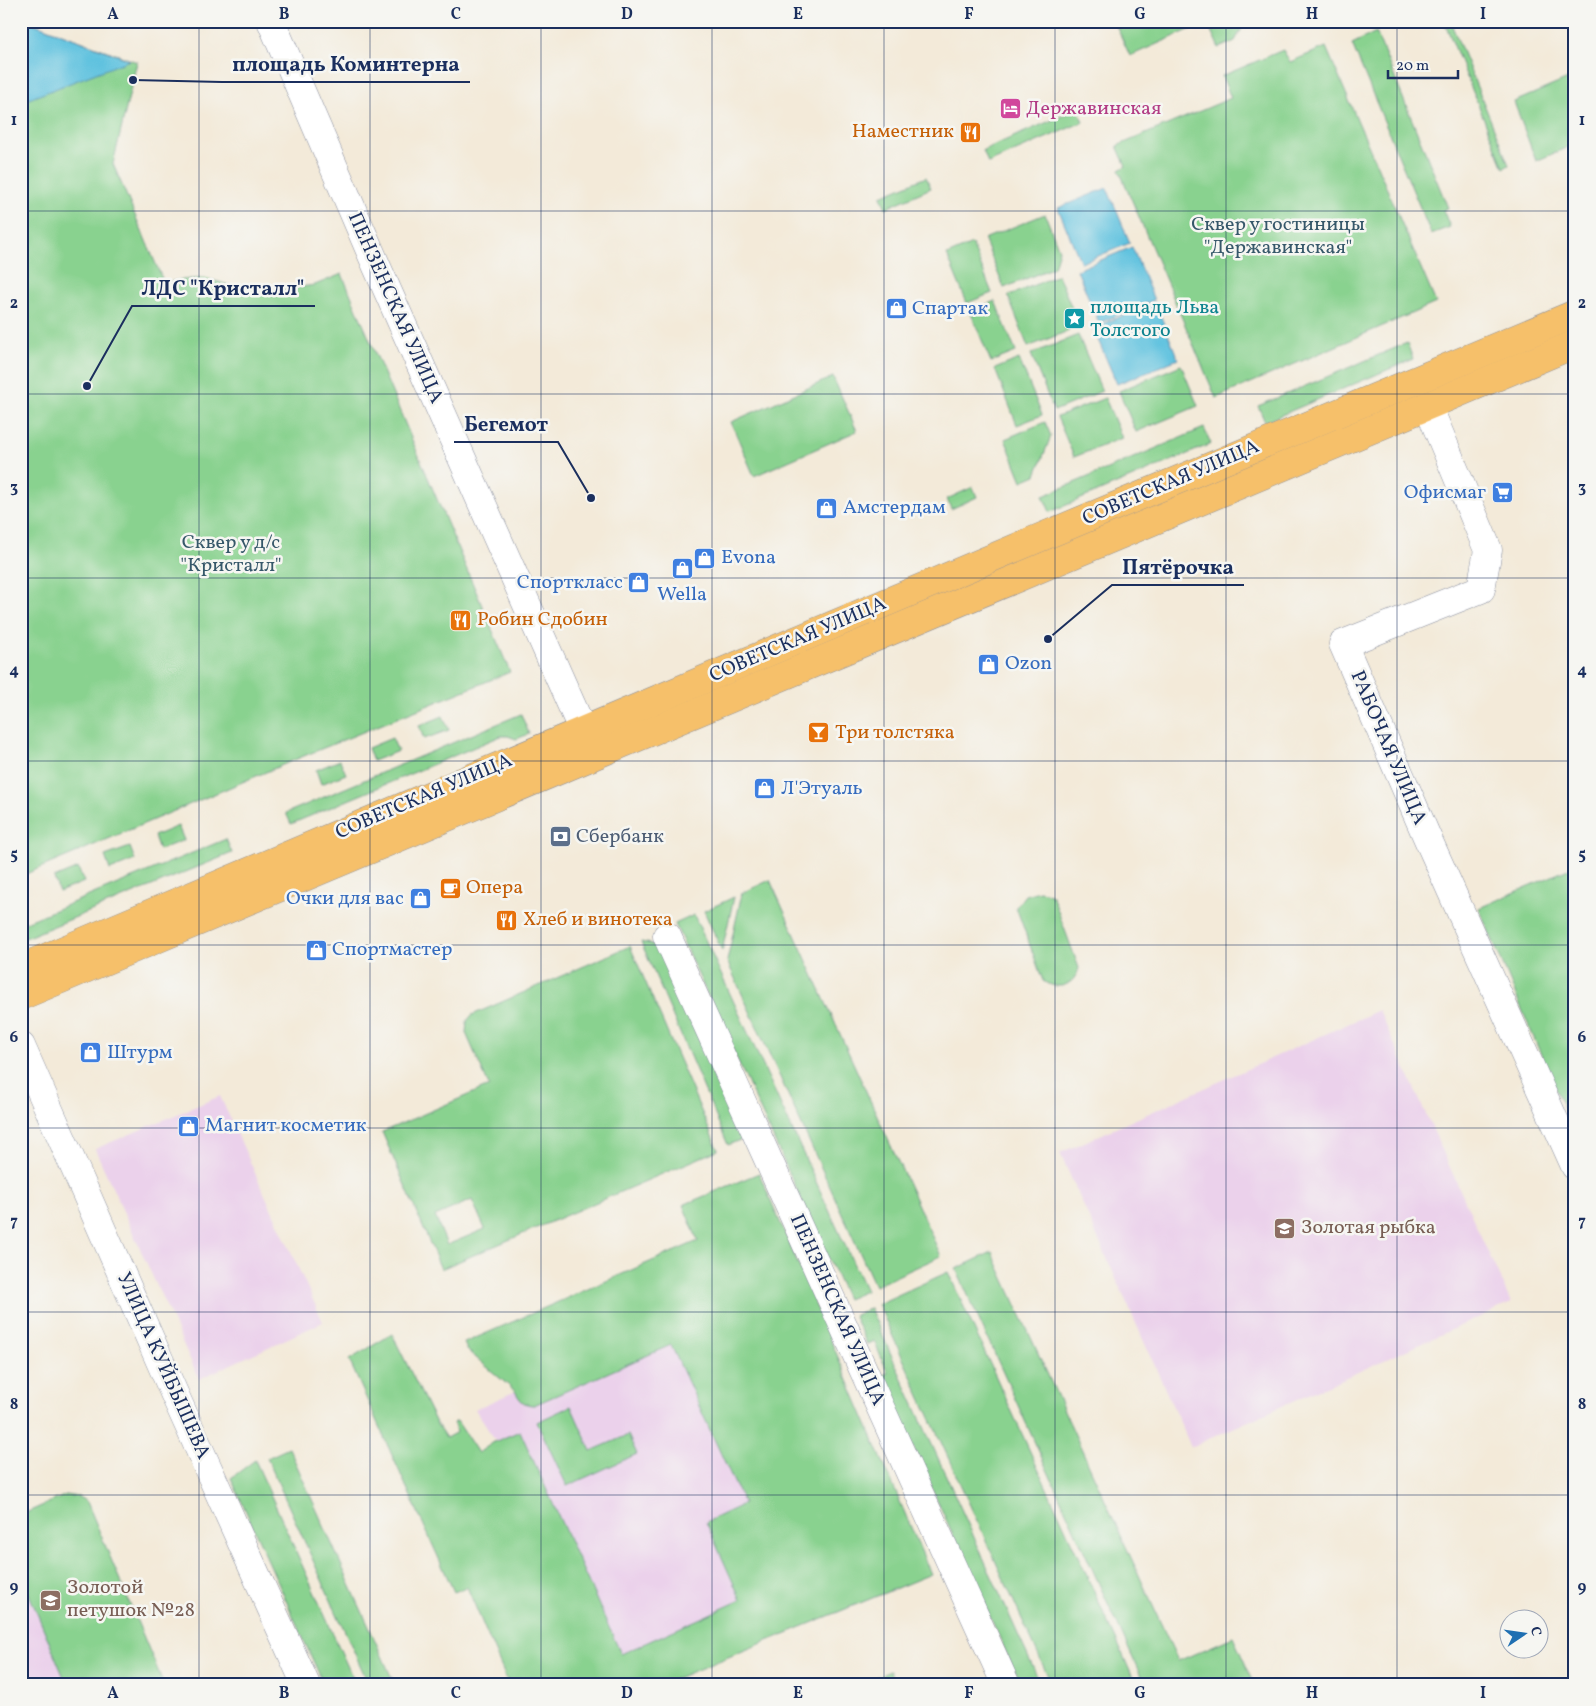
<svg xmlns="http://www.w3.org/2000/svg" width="1596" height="1706" font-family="Vollkorn,serif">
	<rect width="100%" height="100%" fill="#f6f6f2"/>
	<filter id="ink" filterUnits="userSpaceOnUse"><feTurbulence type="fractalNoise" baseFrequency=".02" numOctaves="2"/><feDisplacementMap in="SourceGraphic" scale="10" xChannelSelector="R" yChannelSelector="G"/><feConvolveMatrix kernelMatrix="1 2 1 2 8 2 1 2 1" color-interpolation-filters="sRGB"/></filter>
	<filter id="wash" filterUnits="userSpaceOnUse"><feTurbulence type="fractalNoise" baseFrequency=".0096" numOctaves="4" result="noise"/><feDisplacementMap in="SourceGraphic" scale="20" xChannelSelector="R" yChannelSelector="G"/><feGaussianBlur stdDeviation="1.12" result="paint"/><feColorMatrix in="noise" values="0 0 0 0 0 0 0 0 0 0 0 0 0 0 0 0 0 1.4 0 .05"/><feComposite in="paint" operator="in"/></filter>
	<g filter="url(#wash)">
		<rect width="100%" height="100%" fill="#f3ead9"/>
		<g fill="#ebd1eb">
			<polygon points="1379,1010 1511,1303 1191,1447 1060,1153"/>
			<polygon points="220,1096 323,1322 199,1379 95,1149"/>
			<polygon points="771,1279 903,1586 660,1685 597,1685 496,1442 475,1409"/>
			<polygon points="21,1515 117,1685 21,1685"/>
		</g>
		<g fill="#89d28f" stroke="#528076" fill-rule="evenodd">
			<polygon points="21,21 27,21 137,62 113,164 164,283 179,280 205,278 239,288 263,292 315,285 342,274 510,672 299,758 21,876"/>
			<polygon points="1114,21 1246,21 1235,41 1219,48 1207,22 1130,56"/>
			<polygon points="1444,21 1450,21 1509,165 1504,168"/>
			<polygon points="1376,32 1448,208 1443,210 1450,227 1431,234 1352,44"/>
			<polygon points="1326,47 1436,303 1216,398 1119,170 1126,166 1117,146 1231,98 1222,76 1283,50 1290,62"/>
			<polygon points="1575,76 1575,144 1536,161 1514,102"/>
			<polygon points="1078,109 1083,122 988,163 983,150"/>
			<polygon points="926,177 931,188 886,208 881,196"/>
			<polygon points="1045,214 1059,250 1054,267 1004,288 984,239"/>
			<polygon points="972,244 992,293 967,303 947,255"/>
			<polygon points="1058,275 1074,313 1068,331 1028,347 1008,296"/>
			<polygon points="995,301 1016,352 991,362 970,311"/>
			<polygon points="1078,335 1102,391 1054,411 1031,354"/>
			<polygon points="1407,343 1413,359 1265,422 1258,406"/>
			<polygon points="1019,359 1042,415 1017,425 995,369"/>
			<polygon points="1181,365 1198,406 1136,432 1119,391"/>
			<polygon points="833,377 857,431 754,476 731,422"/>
			<polygon points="1105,398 1122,438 1074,457 1057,417"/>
			<polygon points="1045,422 1051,436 1036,475 1022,481 1005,439"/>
			<polygon points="1204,428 1211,444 1050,512 1043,496"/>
			<polygon points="973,487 977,497 951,509 947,499"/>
			<polygon points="521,714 529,734 516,739 508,736 501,736 291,824 286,813"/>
			<polygon points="443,716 449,730 424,739 419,726"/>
			<polygon points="392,738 398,751 373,761 368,748"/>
			<polygon points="340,760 346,774 321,784 316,770"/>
			<polygon points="178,826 184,840 159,850 154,836"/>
			<polygon points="226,839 232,853 25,938 21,930 21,924"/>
			<polygon points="130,847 135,860 110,870 105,856"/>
			<polygon points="1575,866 1575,1135 1479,908"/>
			<polygon points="78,868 84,882 59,892 54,878"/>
			<polygon points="770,880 941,1256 875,1286 727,961 742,893"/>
			<path d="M1039,891L1046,892L1052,895L1079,968C1074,986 1058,991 1043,981L1016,907L1025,895Z"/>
			<polygon points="734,897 722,951 704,911"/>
			<polygon points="694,915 866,1291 847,1299 675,924"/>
			<polygon points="641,942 657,945 745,1138 728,1145"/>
			<path d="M630,946L718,1150L441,1269L382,1132L489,1086L466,1033L467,1021L472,1015ZM472,1200L485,1229L447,1245L435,1216Z"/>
			<path d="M759,1173L931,1574L660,1685H509L467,1587L454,1592L349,1360L392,1334L436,1423L446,1438L457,1432L453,1423L457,1421L478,1453L494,1442L520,1431L621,1654L741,1600L706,1522L744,1504L671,1345L534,1405C523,1405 520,1400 515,1391L467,1350L464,1343L698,1241L683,1205Z"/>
			<polygon points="992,1252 1178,1661 1233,1637 1255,1685 1145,1685 956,1269"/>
			<polygon points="948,1272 1119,1646 1136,1685 1052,1685 878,1304"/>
			<polygon points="870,1308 1041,1685 1021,1685 881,1376 888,1373 874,1341 867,1344 854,1317 855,1315"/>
			<polygon points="571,1406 591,1451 628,1435 637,1454 567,1486 537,1422"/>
			<polygon points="289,1448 395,1685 369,1685 267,1458"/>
			<polygon points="255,1460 356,1685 324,1685 231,1478"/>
			<polygon points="66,1495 79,1497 87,1502 164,1685 64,1685 62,1681 65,1680 21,1575 21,1515"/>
			<polygon points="890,1671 895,1685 857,1685"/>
		</g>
		<g fill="#61c2df" stroke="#3e789e">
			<polygon points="21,21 27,21 130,60 21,102"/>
			<polygon points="1107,188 1130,243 1081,263 1058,208"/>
			<polygon points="1132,247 1154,300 1099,323 1077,270"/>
			<polygon points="1155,302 1178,359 1117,384 1093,328"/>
		</g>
	</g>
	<g filter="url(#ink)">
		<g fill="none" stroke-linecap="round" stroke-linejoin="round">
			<defs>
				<g id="minor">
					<polyline points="271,21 377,267 583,731"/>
					<polyline points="1428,406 1488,550 1481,589 1343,644 1427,837 1575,1166"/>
					<polyline points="667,936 1006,1685"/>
					<polyline points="21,1046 178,1402 306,1685"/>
				</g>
				<g id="major">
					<polyline points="21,968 1032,541 1575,314"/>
					<polyline points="21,996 1575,344"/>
				</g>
			</defs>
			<use href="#minor" stroke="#878c9c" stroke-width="29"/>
			<use href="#major" stroke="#878c9c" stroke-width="29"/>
			<use href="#minor" stroke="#fff" stroke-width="28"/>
			<use href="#major" stroke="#f6c06b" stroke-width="28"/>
		</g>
	</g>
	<path fill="none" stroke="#1b2f5e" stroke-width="1" stroke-opacity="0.55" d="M199,21V1685M370,21V1685M541,21V1685M712,21V1685M884,21V1685M1055,21V1685M1226,21V1685M1397,21V1685M21,211H1575M21,394H1575M21,578H1575M21,761H1575M21,945H1575M21,1128H1575M21,1312H1575M21,1495H1575"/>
	<defs>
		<symbol id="hotel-square" viewBox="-11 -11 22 22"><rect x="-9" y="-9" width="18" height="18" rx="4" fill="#d1479c" stroke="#f6f6f2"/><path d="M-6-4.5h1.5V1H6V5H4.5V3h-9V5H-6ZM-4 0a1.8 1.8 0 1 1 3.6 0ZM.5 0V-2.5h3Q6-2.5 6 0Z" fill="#fff"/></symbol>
		<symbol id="restaurant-square" viewBox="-11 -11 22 22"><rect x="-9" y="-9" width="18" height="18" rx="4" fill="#e8710a" stroke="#f6f6f2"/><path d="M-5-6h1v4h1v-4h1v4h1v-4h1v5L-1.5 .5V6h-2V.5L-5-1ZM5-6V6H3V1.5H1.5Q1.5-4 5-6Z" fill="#fff"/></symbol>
		<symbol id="shop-square" viewBox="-11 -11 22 22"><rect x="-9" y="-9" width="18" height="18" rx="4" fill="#3f7fe0" stroke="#f6f6f2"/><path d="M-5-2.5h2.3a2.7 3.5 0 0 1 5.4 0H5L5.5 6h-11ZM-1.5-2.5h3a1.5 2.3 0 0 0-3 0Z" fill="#fff"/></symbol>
		<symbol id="sight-square" viewBox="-11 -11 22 22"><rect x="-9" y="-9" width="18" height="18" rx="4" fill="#0f9aa8" stroke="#f6f6f2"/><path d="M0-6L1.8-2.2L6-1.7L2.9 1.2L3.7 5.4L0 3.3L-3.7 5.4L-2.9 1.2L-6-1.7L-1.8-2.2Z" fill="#fff"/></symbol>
		<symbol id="supermarket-square" viewBox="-11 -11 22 22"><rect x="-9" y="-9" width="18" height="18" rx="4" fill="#3f7fe0" stroke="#f6f6f2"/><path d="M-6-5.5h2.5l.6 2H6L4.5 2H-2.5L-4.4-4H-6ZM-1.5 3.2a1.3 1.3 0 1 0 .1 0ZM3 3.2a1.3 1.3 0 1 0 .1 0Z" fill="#fff"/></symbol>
		<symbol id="bar-square" viewBox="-11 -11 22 22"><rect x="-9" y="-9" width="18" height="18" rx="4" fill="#e8710a" stroke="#f6f6f2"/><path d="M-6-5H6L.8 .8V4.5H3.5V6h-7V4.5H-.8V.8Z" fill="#fff"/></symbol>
		<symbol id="bank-square" viewBox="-11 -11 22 22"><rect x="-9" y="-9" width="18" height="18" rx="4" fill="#5c6f8a" stroke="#f6f6f2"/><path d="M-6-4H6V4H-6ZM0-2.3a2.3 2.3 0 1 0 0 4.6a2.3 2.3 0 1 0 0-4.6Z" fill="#fff"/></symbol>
		<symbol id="cafe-square" viewBox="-11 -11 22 22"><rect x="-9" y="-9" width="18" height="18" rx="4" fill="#e8710a" stroke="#f6f6f2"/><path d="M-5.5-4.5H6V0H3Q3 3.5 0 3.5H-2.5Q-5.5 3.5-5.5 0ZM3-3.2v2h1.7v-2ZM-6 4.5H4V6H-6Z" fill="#fff"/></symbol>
		<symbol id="school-square" viewBox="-11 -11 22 22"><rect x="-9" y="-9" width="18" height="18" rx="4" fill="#8d6e63" stroke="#f6f6f2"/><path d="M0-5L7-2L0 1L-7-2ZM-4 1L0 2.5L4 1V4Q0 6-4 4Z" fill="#fff"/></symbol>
	</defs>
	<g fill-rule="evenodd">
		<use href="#hotel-square" x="998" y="96" width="25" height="25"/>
		<use href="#restaurant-square" x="958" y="120" width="25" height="25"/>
		<use href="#shop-square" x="884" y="296" width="25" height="25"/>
		<use href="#sight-square" x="1062" y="306" width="25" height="25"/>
		<use href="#supermarket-square" x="1490" y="480" width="25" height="25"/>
		<use href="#shop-square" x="814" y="496" width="25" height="25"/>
		<use href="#shop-square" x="692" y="546" width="25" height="25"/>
		<use href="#shop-square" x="670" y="556" width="25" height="25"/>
		<use href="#shop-square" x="626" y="570" width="25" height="25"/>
		<use href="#restaurant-square" x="448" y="608" width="25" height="25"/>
		<use href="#shop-square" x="976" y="652" width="25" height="25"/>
		<use href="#bar-square" x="806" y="720" width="25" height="25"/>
		<use href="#shop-square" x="752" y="776" width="25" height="25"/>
		<use href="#bank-square" x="548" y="824" width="25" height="25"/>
		<use href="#cafe-square" x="438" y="876" width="25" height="25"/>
		<use href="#shop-square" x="408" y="886" width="25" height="25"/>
		<use href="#restaurant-square" x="494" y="908" width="25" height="25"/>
		<use href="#shop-square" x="304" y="938" width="25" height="25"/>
		<use href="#shop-square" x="78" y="1040" width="25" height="25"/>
		<use href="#shop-square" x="176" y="1114" width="25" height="25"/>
		<use href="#school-square" x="1272" y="1216" width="25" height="25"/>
		<use href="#school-square" x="38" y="1588" width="25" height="25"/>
	</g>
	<g text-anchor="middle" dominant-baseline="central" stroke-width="5" stroke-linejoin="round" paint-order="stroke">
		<g font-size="20" fill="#b23c85" stroke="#f6f6f2" text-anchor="start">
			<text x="1026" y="109">Державинская</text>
		</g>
		<g font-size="20" fill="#c56008" stroke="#f6f6f2" text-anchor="start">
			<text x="954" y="132" text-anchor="end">Наместник</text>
			<text x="477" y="620">Робин Сдобин</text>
			<text x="835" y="733">Три толстяка</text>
			<text x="466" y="888">Опера</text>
			<text x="523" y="920">Хлеб и винотека</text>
		</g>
		<g font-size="20" fill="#36586a" stroke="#f6f6f2">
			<text x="1278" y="225">Сквер у гостиницы<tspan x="1278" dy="23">"Державинская"</tspan></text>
			<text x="231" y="543">Сквер у д/с<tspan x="231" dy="23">"Кристалл"</tspan></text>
		</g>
		<g font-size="20" fill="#1b2f5e" stroke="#f6f6f2">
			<text transform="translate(395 308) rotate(66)">ПЕНЗЕНСКАЯ УЛИЦА</text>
			<text transform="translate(1171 483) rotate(-23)">СОВЕТСКАЯ УЛИЦА</text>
			<text transform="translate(798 640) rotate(-23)">СОВЕТСКАЯ УЛИЦА</text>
			<text transform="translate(1388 748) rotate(67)">РАБОЧАЯ УЛИЦА</text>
			<text transform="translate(424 797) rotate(-23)">СОВЕТСКАЯ УЛИЦА</text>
			<text transform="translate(837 1310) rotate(66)">ПЕНЗЕНСКАЯ УЛИЦА</text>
			<text transform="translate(163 1366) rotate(66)">УЛИЦА КУЙБЫШЕВА</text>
		</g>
		<g font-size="20" fill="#0d838f" stroke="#f6f6f2" text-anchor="start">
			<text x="1090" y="308">площадь Льва<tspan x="1090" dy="23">Толстого</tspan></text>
		</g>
		<g font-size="20" fill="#366cbe" stroke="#f6f6f2" text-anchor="start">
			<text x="912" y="309">Спартак</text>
			<text x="1486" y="493" text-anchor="end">Офисмаг</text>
			<text x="843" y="508">Амстердам</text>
			<text x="721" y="558">Evona</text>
			<text x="623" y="583" text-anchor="end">Спорткласс</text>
			<text x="682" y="595" text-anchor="middle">Wella</text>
			<text x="1005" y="664">Ozon</text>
			<text x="781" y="789">Л'Этуаль</text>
			<text x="404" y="899" text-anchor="end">Очки для вас</text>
			<text x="332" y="950">Спортмастер</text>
			<text x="107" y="1053">Штурм</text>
			<text x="205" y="1126">Магнит косметик</text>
		</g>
		<g font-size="20" fill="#4e5e75" stroke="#f6f6f2" text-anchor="start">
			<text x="576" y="837">Сбербанк</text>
		</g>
		<g font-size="20" fill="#785e54" stroke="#f6f6f2" text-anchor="start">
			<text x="1301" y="1228">Золотая рыбка</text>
			<text x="67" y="1588">Золотой<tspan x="67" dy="23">петушок №28</tspan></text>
		</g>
	</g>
	<path fill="none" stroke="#1b2f5e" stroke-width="2" d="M133 80L222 82H470M87 386L132 306H315M591 498L558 442H454M1048 639L1112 585H1244"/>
	<g fill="#1b2f5e" stroke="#f6f6f2" stroke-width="2">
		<circle cx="133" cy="80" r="5"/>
		<circle cx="87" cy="386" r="5"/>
		<circle cx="591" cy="498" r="5"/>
		<circle cx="1048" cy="639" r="5"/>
	</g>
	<g font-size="21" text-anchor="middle" font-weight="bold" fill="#1b2f5e" stroke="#f6f6f2" stroke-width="5" stroke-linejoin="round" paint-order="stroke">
		<text x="346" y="71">площадь Коминтерна</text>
		<text x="223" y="295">ЛДС "Кристалл"</text>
		<text x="506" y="431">Бегемот</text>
		<text x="1178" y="574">Пятёрочка</text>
	</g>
	<rect width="1596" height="1706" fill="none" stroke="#f6f6f2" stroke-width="55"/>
	<g transform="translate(1524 1634) rotate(77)"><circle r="24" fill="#f6f6f2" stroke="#9ea6b7"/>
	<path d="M0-4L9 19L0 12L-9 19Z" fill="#1f6fb2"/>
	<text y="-8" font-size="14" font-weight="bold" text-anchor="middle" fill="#1b2f5e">С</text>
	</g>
	<path d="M1388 70v8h70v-8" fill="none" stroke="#1b2f5e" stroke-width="2.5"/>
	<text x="1396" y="70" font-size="15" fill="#1b2f5e" stroke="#f6f6f2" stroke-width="4" paint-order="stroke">20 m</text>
	<rect x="28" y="28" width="1540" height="1650" fill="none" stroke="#1b2f5e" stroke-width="2"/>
	<g font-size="16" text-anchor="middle" font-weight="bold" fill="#1b2f5e">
		<text x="113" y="19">A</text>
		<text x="284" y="19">B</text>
		<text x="456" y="19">C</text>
		<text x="627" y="19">D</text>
		<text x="798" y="19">E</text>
		<text x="969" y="19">F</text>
		<text x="1140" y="19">G</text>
		<text x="1312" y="19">H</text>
		<text x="1483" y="19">I</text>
		<text x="14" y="125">1</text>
		<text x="1582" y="125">1</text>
		<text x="14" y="308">2</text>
		<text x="1582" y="308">2</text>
		<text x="14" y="492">3</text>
		<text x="1582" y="492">3</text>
		<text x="14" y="675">4</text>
		<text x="1582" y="675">4</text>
		<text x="14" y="859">5</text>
		<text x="1582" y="859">5</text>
		<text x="14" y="1042">6</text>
		<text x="1582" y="1042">6</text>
		<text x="14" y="1226">7</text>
		<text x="1582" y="1226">7</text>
		<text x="14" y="1409">8</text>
		<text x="1582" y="1409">8</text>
		<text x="14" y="1592">9</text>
		<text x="1582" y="1592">9</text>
		<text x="113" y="1698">A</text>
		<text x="284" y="1698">B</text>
		<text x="456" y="1698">C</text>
		<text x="627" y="1698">D</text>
		<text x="798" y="1698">E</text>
		<text x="969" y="1698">F</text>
		<text x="1140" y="1698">G</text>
		<text x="1312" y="1698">H</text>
		<text x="1483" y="1698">I</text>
	</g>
</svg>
